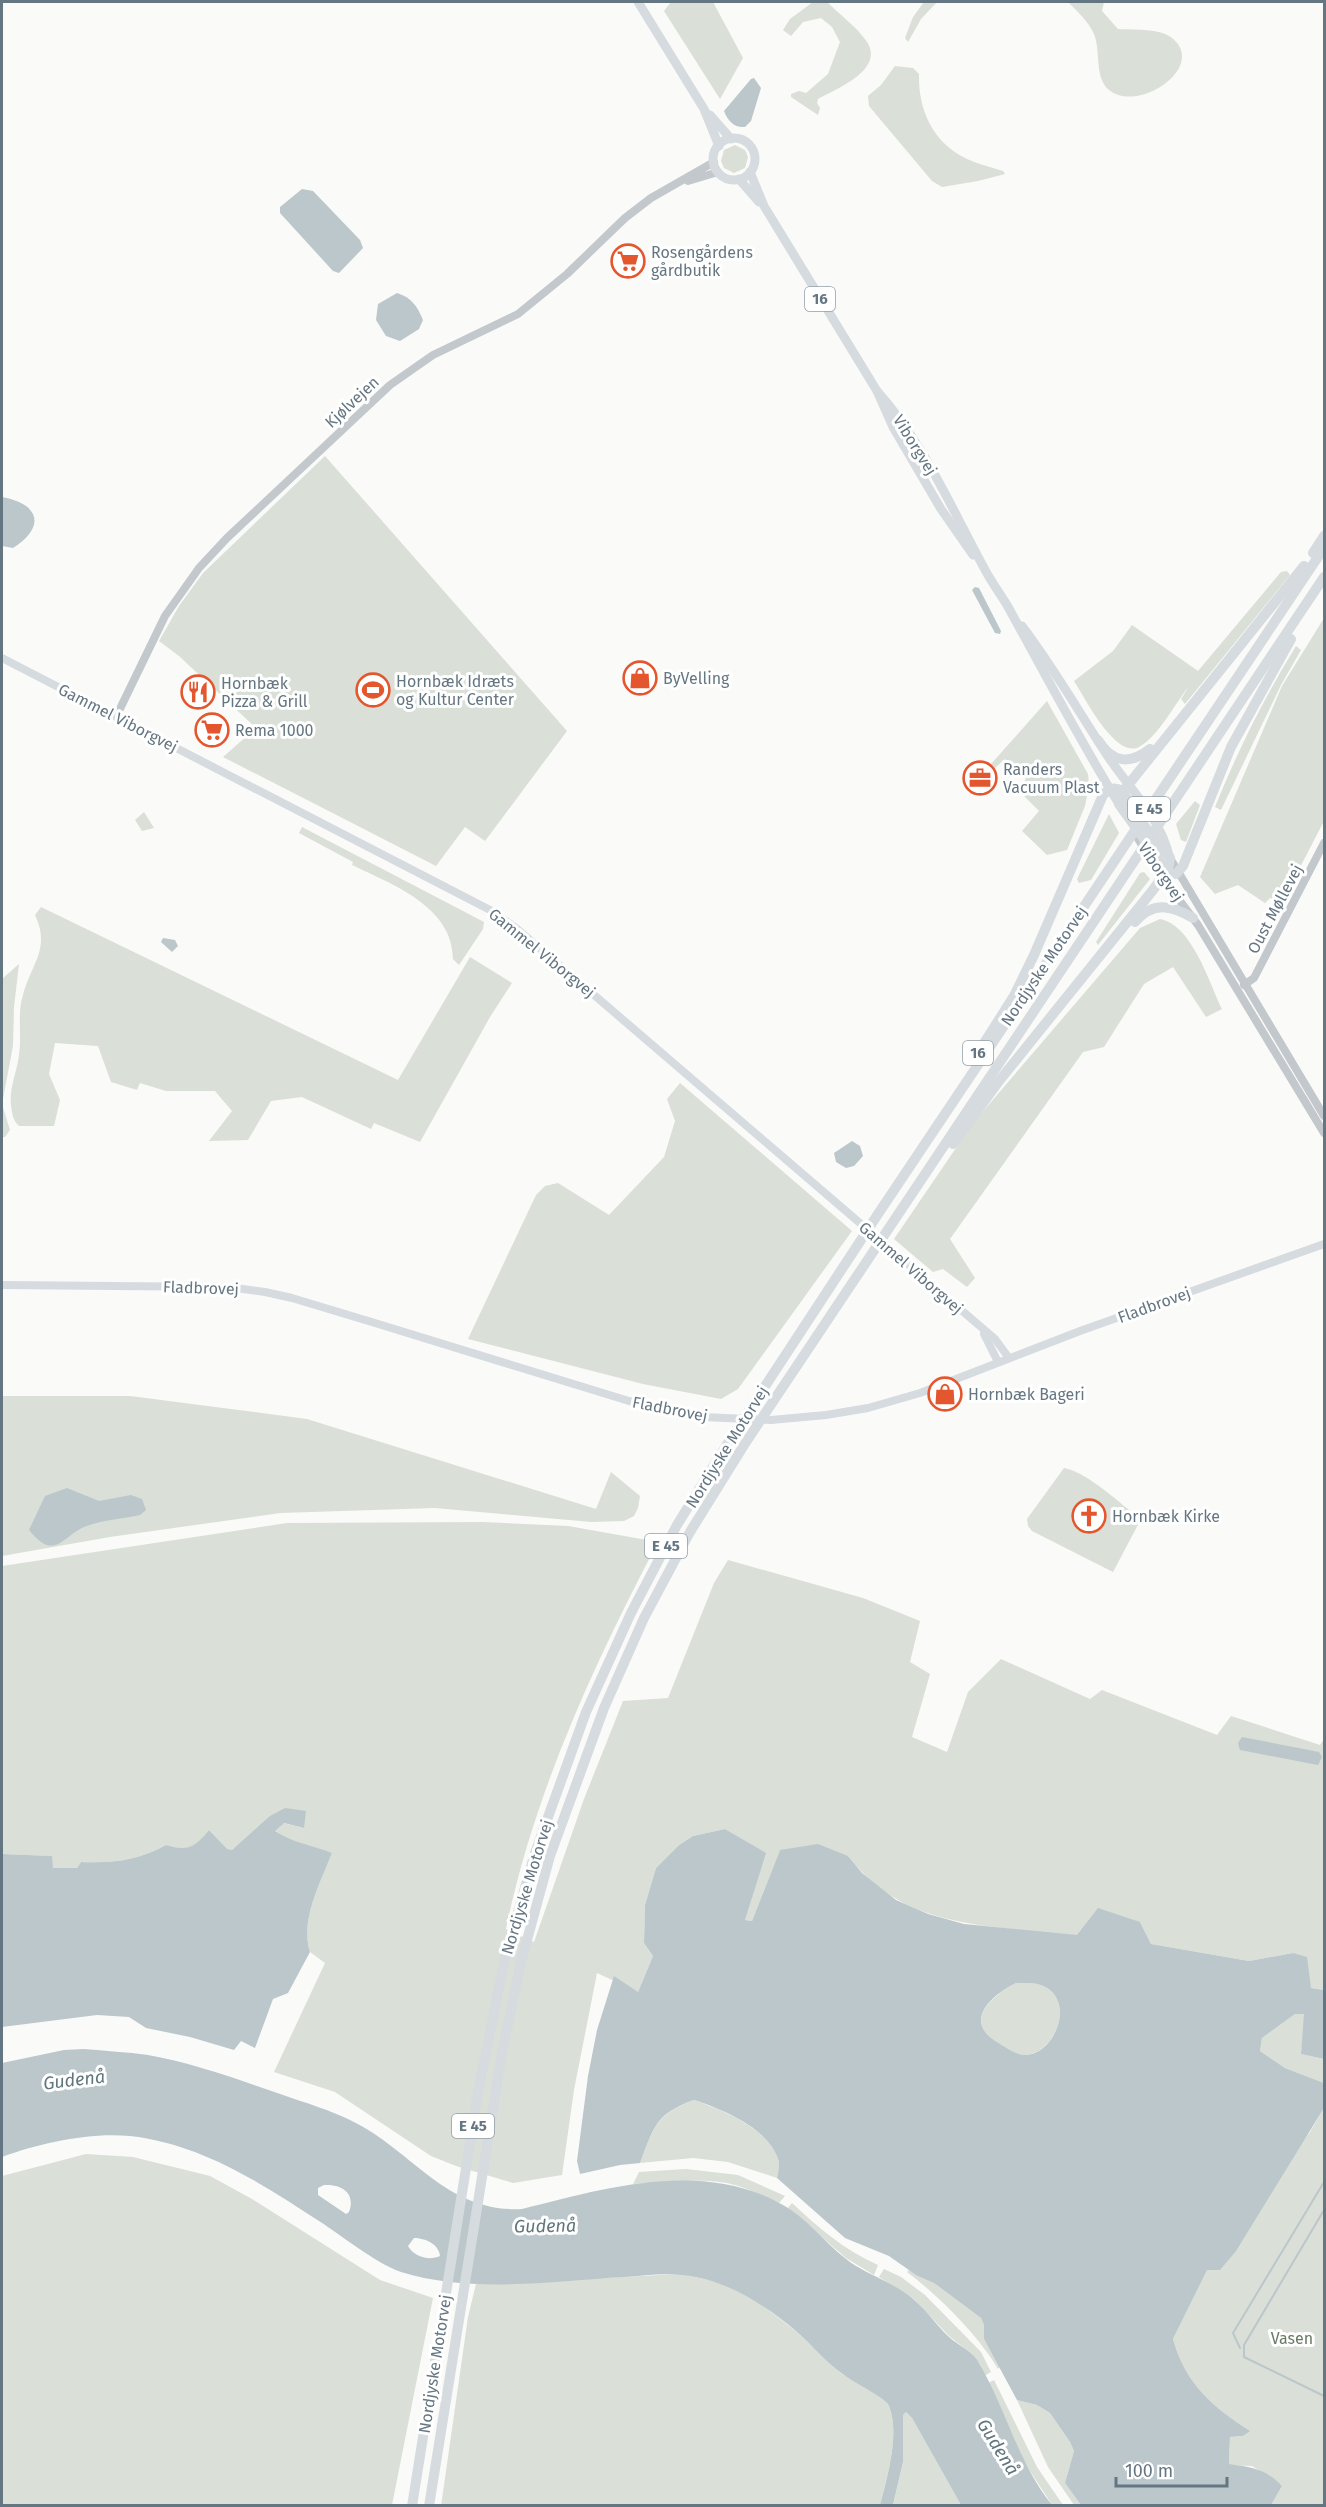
<svg xmlns="http://www.w3.org/2000/svg" width="1326" height="2507" font-family="'Fira Sans',sans-serif">
	<rect width="100%" height="100%" fill="#fafaf8"/>
	<g fill="#dadfd7">
		<polygon points="671,2 713,2 743,58 720,99 664,11"/>
		<path d="M813,2H827C839,14 857,27 867,42C885,70 836,89 818,99L817,103L820,108L818,115L791,97V94L799,91L806,93L828,74L840,42L832,27L821,18L803,22L791,36L783,30L790,19Z"/>
		<polygon points="924,2 937,2 921,19 908,42 905,38 913,17"/>
		<path d="M1068,2H1104L1102,11L1118,29C1133,30 1160,28 1172,38C1208,67 1138,114 1109,90C1094,77 1101,51 1094,34C1089,22 1076,10 1068,2Z"/>
		<path d="M895,66L913,68L919,74C918,110 933,143 967,159C978,164 991,167 1003,171L1005,174L978,181L942,187L932,181L869,106L868,96L881,85Z"/>
		<polygon points="735,145 745,150 748,157 745,168 734,173 724,168 721,161 724,150"/>
		<polygon points="325,456 567,731 485,841 465,827 436,866 223,757 256,728 179,656 159,641 179,606 203,573"/>
		<path d="M1287,571L1290,575L1185,704L1181,699L1189,686C1176,702 1158,737 1139,747C1115,759 1084,696 1074,681L1113,651L1132,625L1198,671L1281,572Z"/>
		<polygon points="1324,618 1324,821 1281,904 1270,898 1265,903 1238,885 1215,894 1200,877 1282,686"/>
		<path d="M1296,646L1301,650L1281,685L1221,810L1215,807C1238,750 1264,698 1296,646Z"/>
		<polygon points="1047,701 1088,774 1089,785 1085,806 1067,850 1047,855 1022,831 1039,811 1017,789 1026,779 1005,759 995,768 991,764"/>
		<polygon points="1195,801 1200,805 1186,842 1181,840 1176,824"/>
		<polygon points="144,812 154,828 142,831 135,820"/>
		<polygon points="1109,814 1119,833 1091,880 1079,883 1077,879"/>
		<path d="M302,827L484,922L483,929L459,965L453,959C453,906 391,884 352,865L353,862L299,833Z"/>
		<polygon points="1144,872 1150,879 1098,945 1096,942 1140,873"/>
		<path d="M41,907L398,1080L470,957L512,983L490,1017L420,1142L374,1123L371,1129L302,1097L271,1101L248,1140L209,1141L232,1111L215,1091H166L140,1083L137,1090L111,1082L98,1046L55,1043L49,1074L60,1100L54,1126H19C13,1121 12,1113 11,1105C9,1088 17,1072 19,1055C22,1035 17,1014 23,995C31,964 51,949 35,915Z"/>
		<path d="M1160,919C1192,925 1209,982 1222,1009L1206,1017L1173,967L1144,984L1104,1047L1083,1052L950,1239L975,1278L967,1287L943,1269L933,1272L894,1239L973,1123L1140,928Z"/>
		<polygon points="19,964 14,1007 13,1046 2,1104 10,1130 5,1137 2,1137 2,979"/>
		<polygon points="680,1083 852,1231 738,1389 721,1399 643,1384 468,1339 536,1195 545,1186 558,1183 609,1215 664,1157 675,1121 667,1099"/>
		<polygon points="2,1396 130,1396 307,1419 596,1509 611,1472 640,1496 638,1508 634,1516 624,1521 591,1522 435,1508 280,1513 110,1537 2,1556"/>
		<path d="M1064,1468C1089,1473 1120,1504 1141,1519L1113,1572L1032,1531L1028,1526L1027,1519Z"/>
		<path d="M483,1522L568,1526L658,1542C594,1664 534,1793 506,1929L534,1942L584,1799L623,1701L668,1698L714,1583L728,1560L863,1598L920,1621L910,1662L930,1674L912,1737L947,1752L968,1692L1001,1659L1090,1699L1102,1690L1217,1735L1231,1716L1320,1745L1324,1739V1990L1311,1988L1293,1953L1249,1961L1151,1944L1140,1922C1120,1926 1097,1934 1077,1935C1060,1936 1040,1932 1022,1930C952,1923 894,1915 848,1856L780,1850L752,1921L745,1920L765,1853L725,1829L693,1836L679,1845L656,1868L645,1905L644,1943L653,1956L638,1992L597,1973L574,2090L562,2175L513,2183L456,2166L431,2156L335,2092L274,2072L325,1963L310,1952C300,1920 320,1884 332,1853L290,1841L274,1830L283,1823L304,1828L285,1808L232,1850H227L209,1830C195,1848 188,1852 166,1845C137,1861 113,1863 81,1862L77,1868H53L51,1856L2,1854V1566L287,1523Z"/>
		<path d="M1016,1983C1026,1983 1038,1982 1047,1988C1075,2005 1053,2057 1022,2055C1013,2054 1002,2045 994,2040C963,2019 996,1993 1016,1983Z"/>
		<polygon points="1295,2014 1305,2014 1301,2054 1324,2059 1324,2083 1285,2068 1260,2051 1262,2038"/>
		<path d="M694,2100C722,2110 768,2128 778,2159C780,2165 778,2172 777,2178L728,2162L693,2158L640,2163C654,2127 655,2115 694,2100Z"/>
		<path d="M1324,2108V2505H1271L1282,2486L1252,2466L1229,2465L1230,2437L1243,2436L1249,2431C1212,2407 1185,2383 1173,2339L1207,2269L1310,2132Z"/>
		<polygon points="86,2154 133,2157 210,2176 252,2199 380,2280 433,2298 392,2505 2,2505 2,2176"/>
		<path d="M686,2169L738,2175L785,2196L779,2203C762,2195 745,2187 727,2183C696,2178 663,2183 633,2184L639,2172Z"/>
		<path d="M792,2203C819,2228 844,2250 878,2265L874,2275L846,2258L788,2208Z"/>
		<polygon points="884,2269 901,2277 925,2295 981,2352 991,2372 984,2376 972,2354 949,2336 915,2300 879,2277"/>
		<path d="M909,2270L934,2283L981,2318L984,2325V2339L1000,2367L998,2369C979,2336 938,2295 907,2272Z"/>
		<path d="M681,2274L722,2283L758,2302L798,2333L842,2374L870,2389L888,2404C901,2429 887,2479 880,2505L441,2506L468,2317L476,2284Z"/>
		<polygon points="994,2380 1037,2467 1063,2505 1052,2505 1023,2460 988,2383"/>
		<polygon points="1017,2400 1037,2405 1050,2413 1070,2442 1074,2451 1065,2483 1081,2505 1074,2505 1048,2467"/>
		<polygon points="906,2412 912,2418 961,2505 893,2506 903,2462 903,2415"/>
	</g>
	<g fill="#bbc7cb" fill-rule="evenodd">
		<path d="M754,78L761,88L751,121L745,127C734,128 728,121 724,111L751,79Z"/>
		<polygon points="302,189 313,191 360,240 363,248 339,273 333,271 280,213 280,207"/>
		<path d="M397,293C412,298 417,306 423,320L419,329L400,341L386,336L376,320L378,304Z"/>
		<path d="M2,497C40,504 46,527 13,548L2,546Z"/>
		<polygon points="975,587 979,588 1001,631 1000,634 995,633 972,590"/>
		<polygon points="163,938 175,940 178,946 172,952 161,942"/>
		<polygon points="852,1141 860,1146 863,1156 854,1166 846,1168 836,1162 834,1153"/>
		<path d="M67,1488L99,1501L131,1495L142,1499L146,1510L140,1515C123,1519 100,1520 84,1527C61,1538 54,1561 29,1530L45,1496Z"/>
		<polygon points="1242,1737 1319,1752 1322,1757 1318,1765 1240,1750 1238,1743"/>
		<path d="M285,1808L306,1811L304,1828L284,1823L275,1831C293,1843 312,1845 332,1853C320,1884 300,1920 310,1952L288,1993L273,1999L255,2048L241,2041L234,2050L190,2037L146,2028L129,2017L97,2015L2,2027V1854L52,1856L53,1868H77L81,1862C113,1863 137,1861 166,1845C188,1852 195,1847 209,1830L227,1849L232,1850L270,1816Z"/>
		<path d="M725,1829L766,1853L745,1920L752,1921L780,1850L818,1844L848,1856L862,1873L896,1900L928,1914L964,1924L1077,1935L1098,1908L1140,1922L1151,1944L1249,1961L1293,1953L1307,1957L1311,1988L1324,1990V2059L1301,2054L1304,2014H1295L1262,2038L1260,2051L1285,2068L1324,2083V2108L1236,2251L1220,2270H1207L1173,2339C1185,2383 1212,2407 1250,2431L1243,2436L1230,2437L1229,2464C1251,2467 1266,2469 1282,2486L1271,2505H1081L1065,2483L1074,2451L1070,2442L1050,2413L1037,2405L1017,2400L984,2339V2325L981,2318L934,2283L916,2275L889,2256L845,2238L777,2178C778,2172 780,2165 778,2159C768,2128 722,2109 694,2100C655,2114 654,2127 640,2163L620,2165L580,2174L577,2161L588,2076L597,2030L614,1976L638,1992L653,1956L644,1943L645,1905L656,1868L679,1845L693,1836ZM1016,1983C1026,1983 1038,1982 1047,1988C1075,2005 1053,2057 1023,2055C1014,2054 1002,2045 994,2040C963,2019 995,1993 1016,1983Z"/>
		<path d="M84,2049C105,2051 127,2052 148,2055C194,2063 239,2080 283,2095C306,2103 330,2110 352,2121C412,2150 446,2213 522,2209C605,2188 703,2159 783,2205C810,2220 829,2249 856,2266C873,2276 892,2283 908,2295C924,2306 935,2324 949,2337C958,2345 970,2350 977,2360C1006,2407 1017,2462 1052,2505H961L912,2418L906,2412L903,2415V2462L893,2505H880C887,2479 901,2430 888,2404C873,2390 855,2384 840,2372C824,2360 812,2345 797,2332C762,2303 728,2280 682,2275C663,2273 642,2276 624,2277C551,2281 472,2294 401,2272C377,2264 341,2235 319,2221C261,2183 201,2144 130,2136C90,2132 39,2143 2,2157V2063L64,2050ZM324,2185C342,2184 356,2193 349,2212L346,2214L318,2195V2188ZM414,2238C425,2238 439,2244 440,2256C429,2261 414,2257 408,2246Z"/>
	</g>
	<g fill="none" stroke-linecap="round" stroke-linejoin="round">
		<g stroke="#bbc7cb" stroke-width="2">
			<polyline points="1324,2210 1244,2345 1244,2357 1324,2396"/>
			<polyline points="1240,2348 1233,2333 1324,2182"/>
		</g>
		<g stroke="#c3c8cc" stroke-width="8">
			<polyline points="688,181 718,172"/>
			<polyline points="116,717 165,616 199,568 227,538 390,385 433,355 518,314 567,274 625,218 651,198 714,162"/>
			<polyline points="1134,832 1158,872 1198,925 1324,1133"/>
			<polyline points="1170,858 1324,1116"/>
			<polyline points="1244,985 1254,978 1324,843"/>
		</g>
		<g stroke="#d6dbdf" stroke-width="8">
			<polyline points="2,658 492,911 516,928 995,1339 1009,1358"/>
			<polyline points="2,1285 227,1287 265,1292 292,1298 375,1323 629,1401 703,1417 771,1420 826,1415 868,1408 920,1393 1080,1331 1324,1244"/>
			<polyline points="984,1334 998,1362"/>
		</g>
		<g stroke="#d6dbdf" stroke-width="9">
			<polyline points="638,2 704,109 719,146"/>
			<polyline points="710,115 731,139"/>
			<circle cx="734" cy="159" r="21"/>
			<polyline points="750,172 764,206 877,391 893,427 941,509 973,555"/>
			<polyline points="739,179 759,202"/>
			<path d="M877,391C923,442 951,507 983,566C990,580 999,592 1007,605C1044,672 1079,739 1119,804"/>
			<path d="M1022,626C1054,668 1080,714 1109,758C1130,789 1161,819 1169,856"/>
		</g>
		<g stroke="#d6dbdf" stroke-width="10">
			<polyline points="1313,553 1324,536"/>
			<polyline points="1291,639 1231,747 1183,866 1176,874 1169,874 1119,804 1120,795 1304,566"/>
			<path d="M1098,740C1112,763 1130,765 1150,749"/>
			<path d="M1135,922C1153,901 1171,905 1193,918"/>
			<path d="M979,1051L1014,996L1034,955L1103,795C1109,789 1114,786 1122,791L1157,845L1169,856"/>
			<polyline points="953,1144 999,1081 1153,890 1168,869 1170,858"/>
			<polyline points="412,2506 478,2093 505,1958 534,1856 586,1712 631,1613 677,1525 731,1438 878,1214 1324,548"/>
			<polyline points="429,2506 502,2053 521,1962 550,1856 604,1708 644,1618 690,1532 744,1445 1324,577"/>
		</g>
	</g>
	<defs>
		<symbol id="supermarket-ring" viewBox="-11 -11 22 22"><circle r="9.5" fill="#fff" stroke="#e4572e" stroke-width="1.5"/><path d="M-6-5.5h2.5l.6 2H6L4.5 2H-2.5L-4.4-4H-6ZM-1.5 3.2a1.3 1.3 0 1 0 .1 0ZM3 3.2a1.3 1.3 0 1 0 .1 0Z" fill="#e4572e"/></symbol>
		<symbol id="shop-ring" viewBox="-11 -11 22 22"><circle r="9.5" fill="#fff" stroke="#e4572e" stroke-width="1.5"/><path d="M-5-2.5h2.3a2.7 3.5 0 0 1 5.4 0H5L5.5 6h-11ZM-1.5-2.5h3a1.5 2.3 0 0 0-3 0Z" fill="#e4572e"/></symbol>
		<symbol id="stadium-ring" viewBox="-11 -11 22 22"><circle r="9.5" fill="#fff" stroke="#e4572e" stroke-width="1.5"/><path d="M0-5a6.5 5 0 1 0 0 10a6.5 5 0 1 0 0-10ZM-3.5-1.8h7v3.6h-7Z" fill="#e4572e"/></symbol>
		<symbol id="restaurant-ring" viewBox="-11 -11 22 22"><circle r="9.5" fill="#fff" stroke="#e4572e" stroke-width="1.5"/><path d="M-5-6h1v4h1v-4h1v4h1v-4h1v5L-1.5 .5V6h-2V.5L-5-1ZM5-6V6H3V1.5H1.5Q1.5-4 5-6Z" fill="#e4572e"/></symbol>
		<symbol id="office-ring" viewBox="-11 -11 22 22"><circle r="9.5" fill="#fff" stroke="#e4572e" stroke-width="1.5"/><path d="M-6-3h4V-5.5h4V-3h4V5H-6ZM-1-4.5V-3h2v-1.5ZM-6 0V1H6V0Z" fill="#e4572e"/></symbol>
		<symbol id="church-ring" viewBox="-11 -11 22 22"><circle r="9.5" fill="#fff" stroke="#e4572e" stroke-width="1.5"/><path d="M-1.2-6h2.4v3.5h3.3v2.4h-3.3V6h-2.4V-.1h-3.3v-2.4h3.3Z" fill="#e4572e"/></symbol>
	</defs>
	<g fill-rule="evenodd">
		<use href="#supermarket-ring" x="609" y="242" width="38" height="38"/>
		<use href="#shop-ring" x="621" y="659" width="38" height="38"/>
		<use href="#stadium-ring" x="354" y="671" width="38" height="38"/>
		<use href="#restaurant-ring" x="179" y="673" width="38" height="38"/>
		<use href="#supermarket-ring" x="193" y="711" width="38" height="38"/>
		<use href="#office-ring" x="961" y="759" width="38" height="38"/>
		<use href="#shop-ring" x="926" y="1375" width="38" height="38"/>
		<use href="#church-ring" x="1070" y="1497" width="38" height="38"/>
	</g>
	<g text-anchor="middle" dominant-baseline="central" stroke-width="6" stroke-linejoin="round" paint-order="stroke">
		<g fill="#fff" stroke="#939fa8" stroke-width="1.5">
			<rect x="805" y="287" width="30" height="24" rx="4.5"/>
			<rect x="1128" y="797" width="42" height="24" rx="4.5"/>
			<rect x="963" y="1041" width="30" height="24" rx="4.5"/>
			<rect x="645" y="1534" width="42" height="24" rx="4.5"/>
			<rect x="452" y="2114" width="42" height="24" rx="4.5"/>
		</g>
		<g font-size="15" font-weight="bold" fill="#657683">
			<text x="820" y="299">16</text>
			<text x="1149" y="809">E 45</text>
			<text x="978" y="1053">16</text>
			<text x="666" y="1546">E 45</text>
			<text x="473" y="2126">E 45</text>
		</g>
		<g font-size="16" fill="#657683" stroke="#fff" text-anchor="start">
			<text x="651" y="252">Rosengårdens<tspan x="651" dy="18">gårdbutik</tspan></text>
			<text x="663" y="678">ByVelling</text>
			<text x="396" y="681">Hornbæk Idræts<tspan x="396" dy="18">og Kultur Center</tspan></text>
			<text x="221" y="683">Hornbæk<tspan x="221" dy="18">Pizza &amp; Grill</tspan></text>
			<text x="235" y="730">Rema 1000</text>
			<text x="1003" y="769">Randers<tspan x="1003" dy="18">Vacuum Plast</tspan></text>
			<text x="968" y="1394">Hornbæk Bageri</text>
			<text x="1112" y="1516">Hornbæk Kirke</text>
		</g>
		<g font-size="16" fill="#657683" stroke="#fff">
			<text transform="translate(352 402) rotate(-43)">Kjølvejen</text>
			<text transform="translate(915 445) rotate(58)">Viborgvej</text>
			<text transform="translate(118 718) rotate(27)">Gammel Viborgvej</text>
			<text transform="translate(1161 872) rotate(56)">Viborgvej</text>
			<text transform="translate(1275 909) rotate(-62)">Oust Møllevej</text>
			<text transform="translate(542 953) rotate(39)">Gammel Viborgvej</text>
			<text transform="translate(1044 966) rotate(-56)">Nordjyske Motorvej</text>
			<text transform="translate(911 1268) rotate(41)">Gammel Viborgvej</text>
			<text transform="translate(201 1288) rotate(2)">Fladbrovej</text>
			<text transform="translate(1154 1305) rotate(-20)">Fladbrovej</text>
			<text transform="translate(670 1409) rotate(11)">Fladbrovej</text>
			<text transform="translate(727 1447) rotate(-58)">Nordjyske Motorvej</text>
			<text transform="translate(527 1887) rotate(-73)">Nordjyske Motorvej</text>
			<text transform="translate(435 2364) rotate(-81)">Nordjyske Motorvej</text>
		</g>
		<g font-size="16" fill="#687a64" stroke="#fff">
			<text x="1292" y="2338">Vasen</text>
		</g>
		<g font-size="18" font-style="italic" fill="#60757c" stroke="#fff">
			<text transform="translate(74 2080) rotate(-7)">Gudenå</text>
			<text transform="translate(545 2226) rotate(-1)">Gudenå</text>
			<text transform="translate(998 2447) rotate(58)">Gudenå</text>
		</g>
	</g>
	<rect width="1326" height="2507" fill="none" stroke="#657683" stroke-width="6"/>
	<path d="M1116 2477v9h111v-9" fill="none" stroke="#657683" stroke-width="3"/>
	<text x="1125" y="2477" font-size="18" fill="#657683" stroke="#ffffff" stroke-width="4.5" paint-order="stroke">100 m</text>
</svg>
